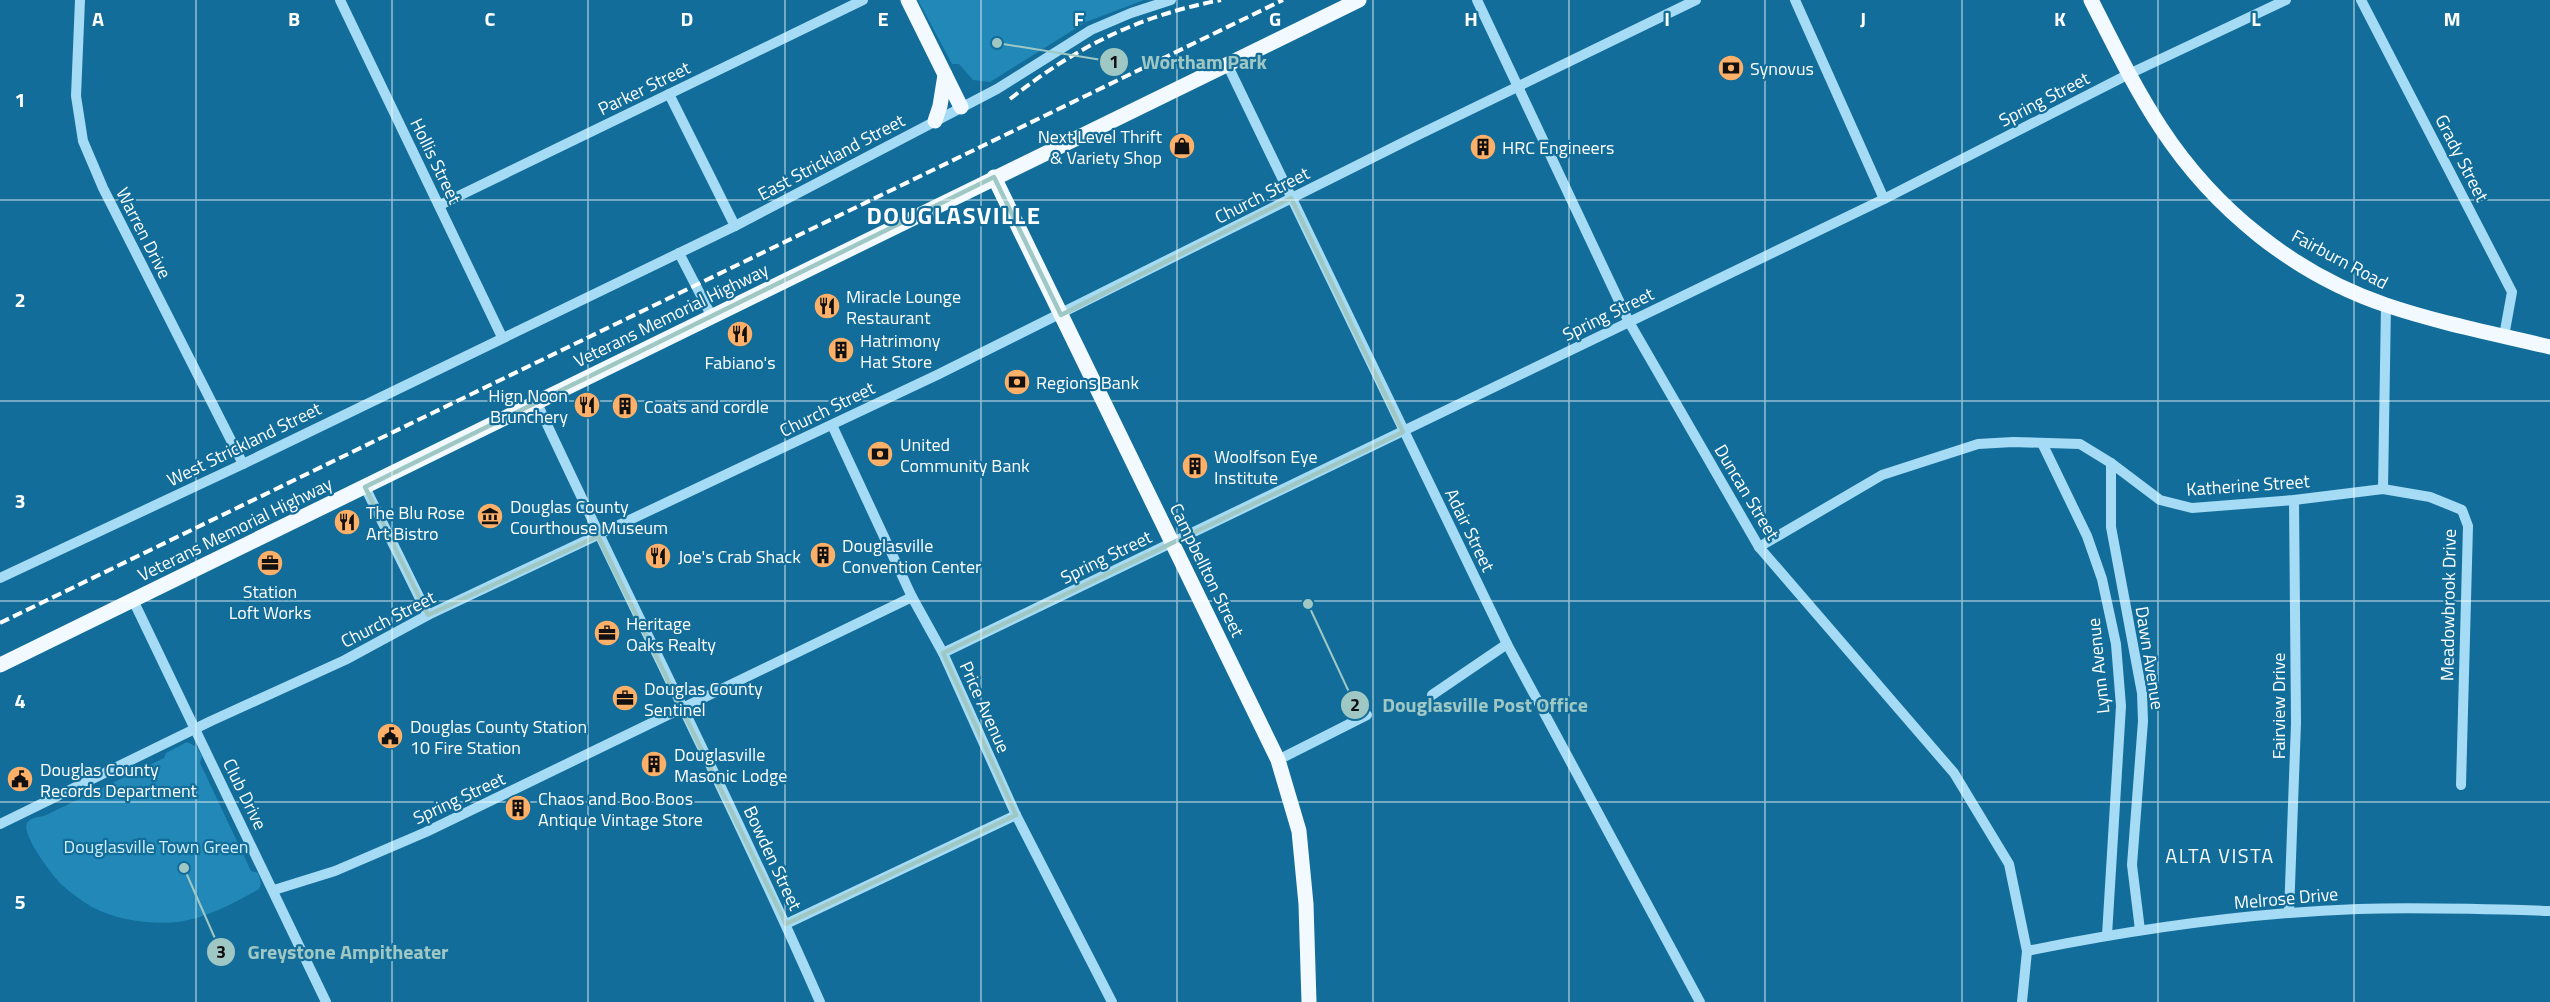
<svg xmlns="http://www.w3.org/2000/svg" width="2550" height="1002" font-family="'Titillium Web',sans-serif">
	<rect width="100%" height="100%" fill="#126d9a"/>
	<g fill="#2188b7">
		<polygon points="918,0 1144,0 1086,22 990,82 973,80 959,64 952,64"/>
		<path d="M187,742L197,747L202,757L200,763L251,871L258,873L261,883L259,889C235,903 206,918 178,922C150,925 117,920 92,907C82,901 71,893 62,885C53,876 21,835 27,823C31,817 38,817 44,816L164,758L166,753Z"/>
	</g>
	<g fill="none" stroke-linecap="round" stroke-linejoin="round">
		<g stroke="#a5dbf4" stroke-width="10">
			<polyline points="80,0 76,96 83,141 103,188 243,464"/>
			<polyline points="340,0 502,337"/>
			<polyline points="1477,0 1629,322 1759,547 1954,773 2009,864 2027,951 2022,1002"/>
			<polyline points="1795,0 1884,199"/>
			<polyline points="2361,0 2512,292 2504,336"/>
			<polyline points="1227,64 1507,644 1700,1002"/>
			<polyline points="669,94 735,226"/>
			<polyline points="440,205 863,0"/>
			<polyline points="679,253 712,317"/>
			<path d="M537,403C630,603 731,800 820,1002"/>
			<polyline points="832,425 912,597 943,653 1016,815 1112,1002"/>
			<polyline points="2042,443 2087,536 2102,579 2116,644 2121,706 2107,935"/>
			<polyline points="2111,463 2111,527 2142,693 2143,721 2132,865 2140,930"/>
			<polyline points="365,487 428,615"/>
			<polyline points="2383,489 2386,305"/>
			<polyline points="1759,547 1882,475 1978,444 2013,442 2080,444 2111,463 2160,500 2192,508 2294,500 2383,489 2430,497 2462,510 2468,526 2461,785"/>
			<polyline points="0,578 243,464 735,226 997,89 1091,30 1131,13 1171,0"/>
			<polyline points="133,600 326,1002"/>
			<polyline points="943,653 1884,199 2129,74 2286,0"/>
			<polyline points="1432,695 1507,644"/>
			<polyline points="1278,760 1367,715"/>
			<polyline points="0,824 211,721 345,660 428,615 937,375 1416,136 1696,0"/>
			<polyline points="274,890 335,871 426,832 912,597"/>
			<polyline points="2289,913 2296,723 2294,500"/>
			<polyline points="786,924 1016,815"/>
			<path d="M2027,951C2136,929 2247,913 2358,909C2422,907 2486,909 2550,911"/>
		</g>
		<g stroke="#f2faff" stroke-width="15">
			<polyline points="908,0 961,107"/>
			<path d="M2091,0C2113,43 2134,87 2161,128C2214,209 2294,274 2386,305C2439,323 2496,334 2550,347"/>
			<polyline points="935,121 940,106 945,75"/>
			<polyline points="994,177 1278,760 1299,831 1306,904 1309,1002"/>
			<polyline points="0,665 1359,0"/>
		</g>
		<g stroke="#fff" stroke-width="4" stroke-dasharray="10 4.5" stroke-linecap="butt">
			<path d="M1010,99C1076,47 1138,16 1221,0"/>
			<polyline points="0,623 1283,0"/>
		</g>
	</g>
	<path fill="none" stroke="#9fc8c5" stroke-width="4.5" stroke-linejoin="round" d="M994,177L1061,315L1291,198L1403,432L943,653L1016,815L786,924L598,536L428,615L365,487Z"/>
	<path fill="none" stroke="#fff" stroke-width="1.5" stroke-opacity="0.55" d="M196,0V1002M392,0V1002M588,0V1002M785,0V1002M981,0V1002M1177,0V1002M1373,0V1002M1569,0V1002M1765,0V1002M1962,0V1002M2158,0V1002M2354,0V1002M0,200H2550M0,401H2550M0,601H2550M0,802H2550"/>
	<defs>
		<symbol id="bank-disc" viewBox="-11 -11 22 22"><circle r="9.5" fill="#ffb068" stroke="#126d9a"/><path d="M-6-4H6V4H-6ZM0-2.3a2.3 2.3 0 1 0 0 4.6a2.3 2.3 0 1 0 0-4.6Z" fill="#111"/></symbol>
		<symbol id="shop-disc" viewBox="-11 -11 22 22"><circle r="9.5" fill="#ffb068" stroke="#126d9a"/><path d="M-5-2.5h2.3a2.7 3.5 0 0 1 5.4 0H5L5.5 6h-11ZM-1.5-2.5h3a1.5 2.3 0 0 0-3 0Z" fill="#111"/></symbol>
		<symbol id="building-disc" viewBox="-11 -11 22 22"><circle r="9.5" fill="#ffb068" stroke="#126d9a"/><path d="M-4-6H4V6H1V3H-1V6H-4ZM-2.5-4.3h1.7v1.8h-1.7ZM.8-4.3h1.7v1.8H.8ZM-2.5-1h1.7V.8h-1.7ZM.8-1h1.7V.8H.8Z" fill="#111"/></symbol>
		<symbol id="restaurant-disc" viewBox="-11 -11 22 22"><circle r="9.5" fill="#ffb068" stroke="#126d9a"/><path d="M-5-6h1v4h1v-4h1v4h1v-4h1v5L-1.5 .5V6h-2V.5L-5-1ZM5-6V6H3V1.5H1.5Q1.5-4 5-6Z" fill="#111"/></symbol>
		<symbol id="museum-disc" viewBox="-11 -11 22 22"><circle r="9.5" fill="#ffb068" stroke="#126d9a"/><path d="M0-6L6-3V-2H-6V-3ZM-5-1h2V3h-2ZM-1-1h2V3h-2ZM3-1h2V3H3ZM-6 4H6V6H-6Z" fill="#111"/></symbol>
		<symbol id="office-disc" viewBox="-11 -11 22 22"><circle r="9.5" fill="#ffb068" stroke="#126d9a"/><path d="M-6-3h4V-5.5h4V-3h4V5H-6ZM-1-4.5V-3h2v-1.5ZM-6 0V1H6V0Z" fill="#111"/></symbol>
		<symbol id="civic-disc" viewBox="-11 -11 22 22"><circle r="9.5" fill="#ffb068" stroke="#126d9a"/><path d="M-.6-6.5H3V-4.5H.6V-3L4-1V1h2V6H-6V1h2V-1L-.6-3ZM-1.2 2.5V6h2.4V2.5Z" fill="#111"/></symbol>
	</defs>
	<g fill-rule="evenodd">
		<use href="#bank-disc" x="1716" y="53" width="30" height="30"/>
		<use href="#shop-disc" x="1167" y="131" width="30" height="30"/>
		<use href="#building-disc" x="1468" y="132" width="30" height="30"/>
		<use href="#restaurant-disc" x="812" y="291" width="30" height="30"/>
		<use href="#restaurant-disc" x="725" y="319" width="30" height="30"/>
		<use href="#building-disc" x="826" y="335" width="30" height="30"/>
		<use href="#bank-disc" x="1002" y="367" width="30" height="30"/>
		<use href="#restaurant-disc" x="572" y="390" width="30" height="30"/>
		<use href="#building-disc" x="610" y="391" width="30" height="30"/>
		<use href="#bank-disc" x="865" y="439" width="30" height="30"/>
		<use href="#building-disc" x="1180" y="451" width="30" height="30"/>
		<use href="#museum-disc" x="475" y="501" width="30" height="30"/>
		<use href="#restaurant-disc" x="332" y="507" width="30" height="30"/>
		<use href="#building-disc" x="808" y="540" width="30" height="30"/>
		<use href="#restaurant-disc" x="643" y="541" width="30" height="30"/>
		<use href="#office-disc" x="255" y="548" width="30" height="30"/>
		<use href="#office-disc" x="592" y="618" width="30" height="30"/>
		<use href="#office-disc" x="610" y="683" width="30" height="30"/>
		<use href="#civic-disc" x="375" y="721" width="30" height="30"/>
		<use href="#building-disc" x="639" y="749" width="30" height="30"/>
		<use href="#civic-disc" x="5" y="764" width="30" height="30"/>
		<use href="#building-disc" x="503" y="793" width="30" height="30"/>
	</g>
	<g text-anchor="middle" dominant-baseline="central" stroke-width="4.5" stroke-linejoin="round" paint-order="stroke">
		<g font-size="18" fill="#fff" stroke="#126d9a" text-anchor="start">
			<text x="1750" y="68">Synovus</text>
			<text x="1162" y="136" text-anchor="end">Next Level Thrift<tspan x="1162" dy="21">&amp; Variety Shop</tspan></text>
			<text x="1502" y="147">HRC Engineers</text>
			<text x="846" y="296">Miracle Lounge<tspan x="846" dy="21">Restaurant</tspan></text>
			<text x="860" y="340">Hatrimony<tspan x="860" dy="21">Hat Store</tspan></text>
			<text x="740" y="362" text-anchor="middle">Fabiano's</text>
			<text x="1036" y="382">Regions Bank</text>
			<text x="568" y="395" text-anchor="end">Hign Noon<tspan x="568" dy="21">Brunchery</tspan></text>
			<text x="644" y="406">Coats and cordle</text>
			<text x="900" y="444">United<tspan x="900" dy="21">Community Bank</tspan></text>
			<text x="1214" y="456">Woolfson Eye<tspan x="1214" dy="21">Institute</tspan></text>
			<text x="510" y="506">Douglas County<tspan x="510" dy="21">Courthouse Museum</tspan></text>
			<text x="366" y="512">The Blu Rose<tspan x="366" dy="21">Art Bistro</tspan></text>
			<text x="842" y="545">Douglasville<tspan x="842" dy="21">Convention Center</tspan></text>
			<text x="678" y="556">Joe's Crab Shack</text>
			<text x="270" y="591" text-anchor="middle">Station<tspan x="270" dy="21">Loft Works</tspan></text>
			<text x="626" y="623">Heritage<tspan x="626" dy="21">Oaks Realty</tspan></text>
			<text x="644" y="688">Douglas County<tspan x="644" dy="21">Sentinel</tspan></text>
			<text x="410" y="726">Douglas County Station<tspan x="410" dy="21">10 Fire Station</tspan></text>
			<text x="674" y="754">Douglasville<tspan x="674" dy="21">Masonic Lodge</tspan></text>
			<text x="40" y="769">Douglas County<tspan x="40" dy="21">Records Department</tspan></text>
			<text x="538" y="798">Chaos and Boo Boos<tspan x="538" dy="21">Antique Vintage Store</tspan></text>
		</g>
		<g font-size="18" fill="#fff" stroke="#126d9a">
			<text transform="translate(644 88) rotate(-26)">Parker Street</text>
			<text transform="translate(2044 99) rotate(-27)">Spring Street</text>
			<text transform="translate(831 157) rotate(-28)">East Strickland Street</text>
			<text transform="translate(2462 158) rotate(63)">Grady Street</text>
			<text transform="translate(436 161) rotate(64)">Hollis Street</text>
			<text transform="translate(1262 195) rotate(-27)">Church Street</text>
			<text transform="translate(144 233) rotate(63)">Warren Drive</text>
			<text transform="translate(2340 259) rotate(28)">Fairburn Road</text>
			<text transform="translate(1608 314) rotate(-26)">Spring Street</text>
			<text transform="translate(671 315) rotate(-26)">Veterans Memorial Highway</text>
			<text transform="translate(827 409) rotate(-26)">Church Street</text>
			<text transform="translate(244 444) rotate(-26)">West Strickland Street</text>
			<text transform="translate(2248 485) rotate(-4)">Katherine Street</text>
			<text transform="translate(1747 492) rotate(59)">Duncan Street</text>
			<text transform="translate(235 529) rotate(-26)">Veterans Memorial Highway</text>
			<text transform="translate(1470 530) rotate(64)">Adair Street</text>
			<text transform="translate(1106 557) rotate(-26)">Spring Street</text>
			<text transform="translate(1207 570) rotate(64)">Campbellton Street</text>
			<text transform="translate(2448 605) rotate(-89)">Meadowbrook Drive</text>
			<text transform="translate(388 619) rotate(-27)">Church Street</text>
			<text transform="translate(2150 658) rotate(81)">Dawn Avenue</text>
			<text transform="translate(2098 666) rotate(-96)">Lynn Avenue</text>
			<text transform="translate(2278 706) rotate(-90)">Fairview Drive</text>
			<text transform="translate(985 707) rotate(66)">Price Avenue</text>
			<text transform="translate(245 794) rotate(64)">Club Drive</text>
			<text transform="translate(459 798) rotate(-25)">Spring Street</text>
			<text transform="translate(773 858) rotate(65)">Bowden Street</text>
			<text transform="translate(2286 898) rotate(-5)">Melrose Drive</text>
		</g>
		<g font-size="18" fill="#cdeefd" stroke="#126d9a">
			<text x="156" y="846">Douglasville Town Green</text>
		</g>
		<g font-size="20" letter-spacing="1.5" fill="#fff" stroke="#126d9a">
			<text x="2220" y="855">ALTA VISTA</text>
		</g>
		<g font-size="24" font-weight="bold" letter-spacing="1.5" fill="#fff" stroke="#126d9a">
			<text x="954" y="215">DOUGLASVILLE</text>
		</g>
	</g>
	<g font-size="20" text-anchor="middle" font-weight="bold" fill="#fff" stroke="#126d9a" stroke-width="4.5" stroke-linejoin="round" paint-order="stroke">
		<text x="98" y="26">A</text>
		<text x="294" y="26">B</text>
		<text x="490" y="26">C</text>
		<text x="687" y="26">D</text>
		<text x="883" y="26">E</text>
		<text x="1079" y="26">F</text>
		<text x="1275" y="26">G</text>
		<text x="1471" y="26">H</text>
		<text x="1667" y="26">I</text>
		<text x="1863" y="26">J</text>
		<text x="2060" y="26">K</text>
		<text x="2256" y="26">L</text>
		<text x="2452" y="26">M</text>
		<text x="20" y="107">1</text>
		<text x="20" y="307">2</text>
		<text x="20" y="508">3</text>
		<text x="20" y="708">4</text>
		<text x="20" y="909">5</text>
	</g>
	<path fill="none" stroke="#9fc8c5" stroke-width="2" d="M997 43L1114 62M1308 604L1355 705M184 868L221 952"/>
	<g fill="#9fc8c5" stroke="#126d9a" stroke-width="2">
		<circle cx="997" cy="43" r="6"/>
		<circle cx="1308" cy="604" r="6"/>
		<circle cx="184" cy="868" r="6"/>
		<circle cx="1114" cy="62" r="15"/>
		<circle cx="1355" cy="705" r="15"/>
		<circle cx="221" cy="952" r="15"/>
	</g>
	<g font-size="18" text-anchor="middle" font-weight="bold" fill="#111">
		<text x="1114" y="68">1</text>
		<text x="1355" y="711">2</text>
		<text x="221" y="958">3</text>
	</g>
	<g font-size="20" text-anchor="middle" font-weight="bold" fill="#9fc8c5" stroke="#126d9a" stroke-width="4.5" stroke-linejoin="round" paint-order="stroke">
		<text x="1204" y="69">Wortham Park</text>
		<text x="1485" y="712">Douglasville Post Office</text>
		<text x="348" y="959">Greystone Ampitheater</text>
	</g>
</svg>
